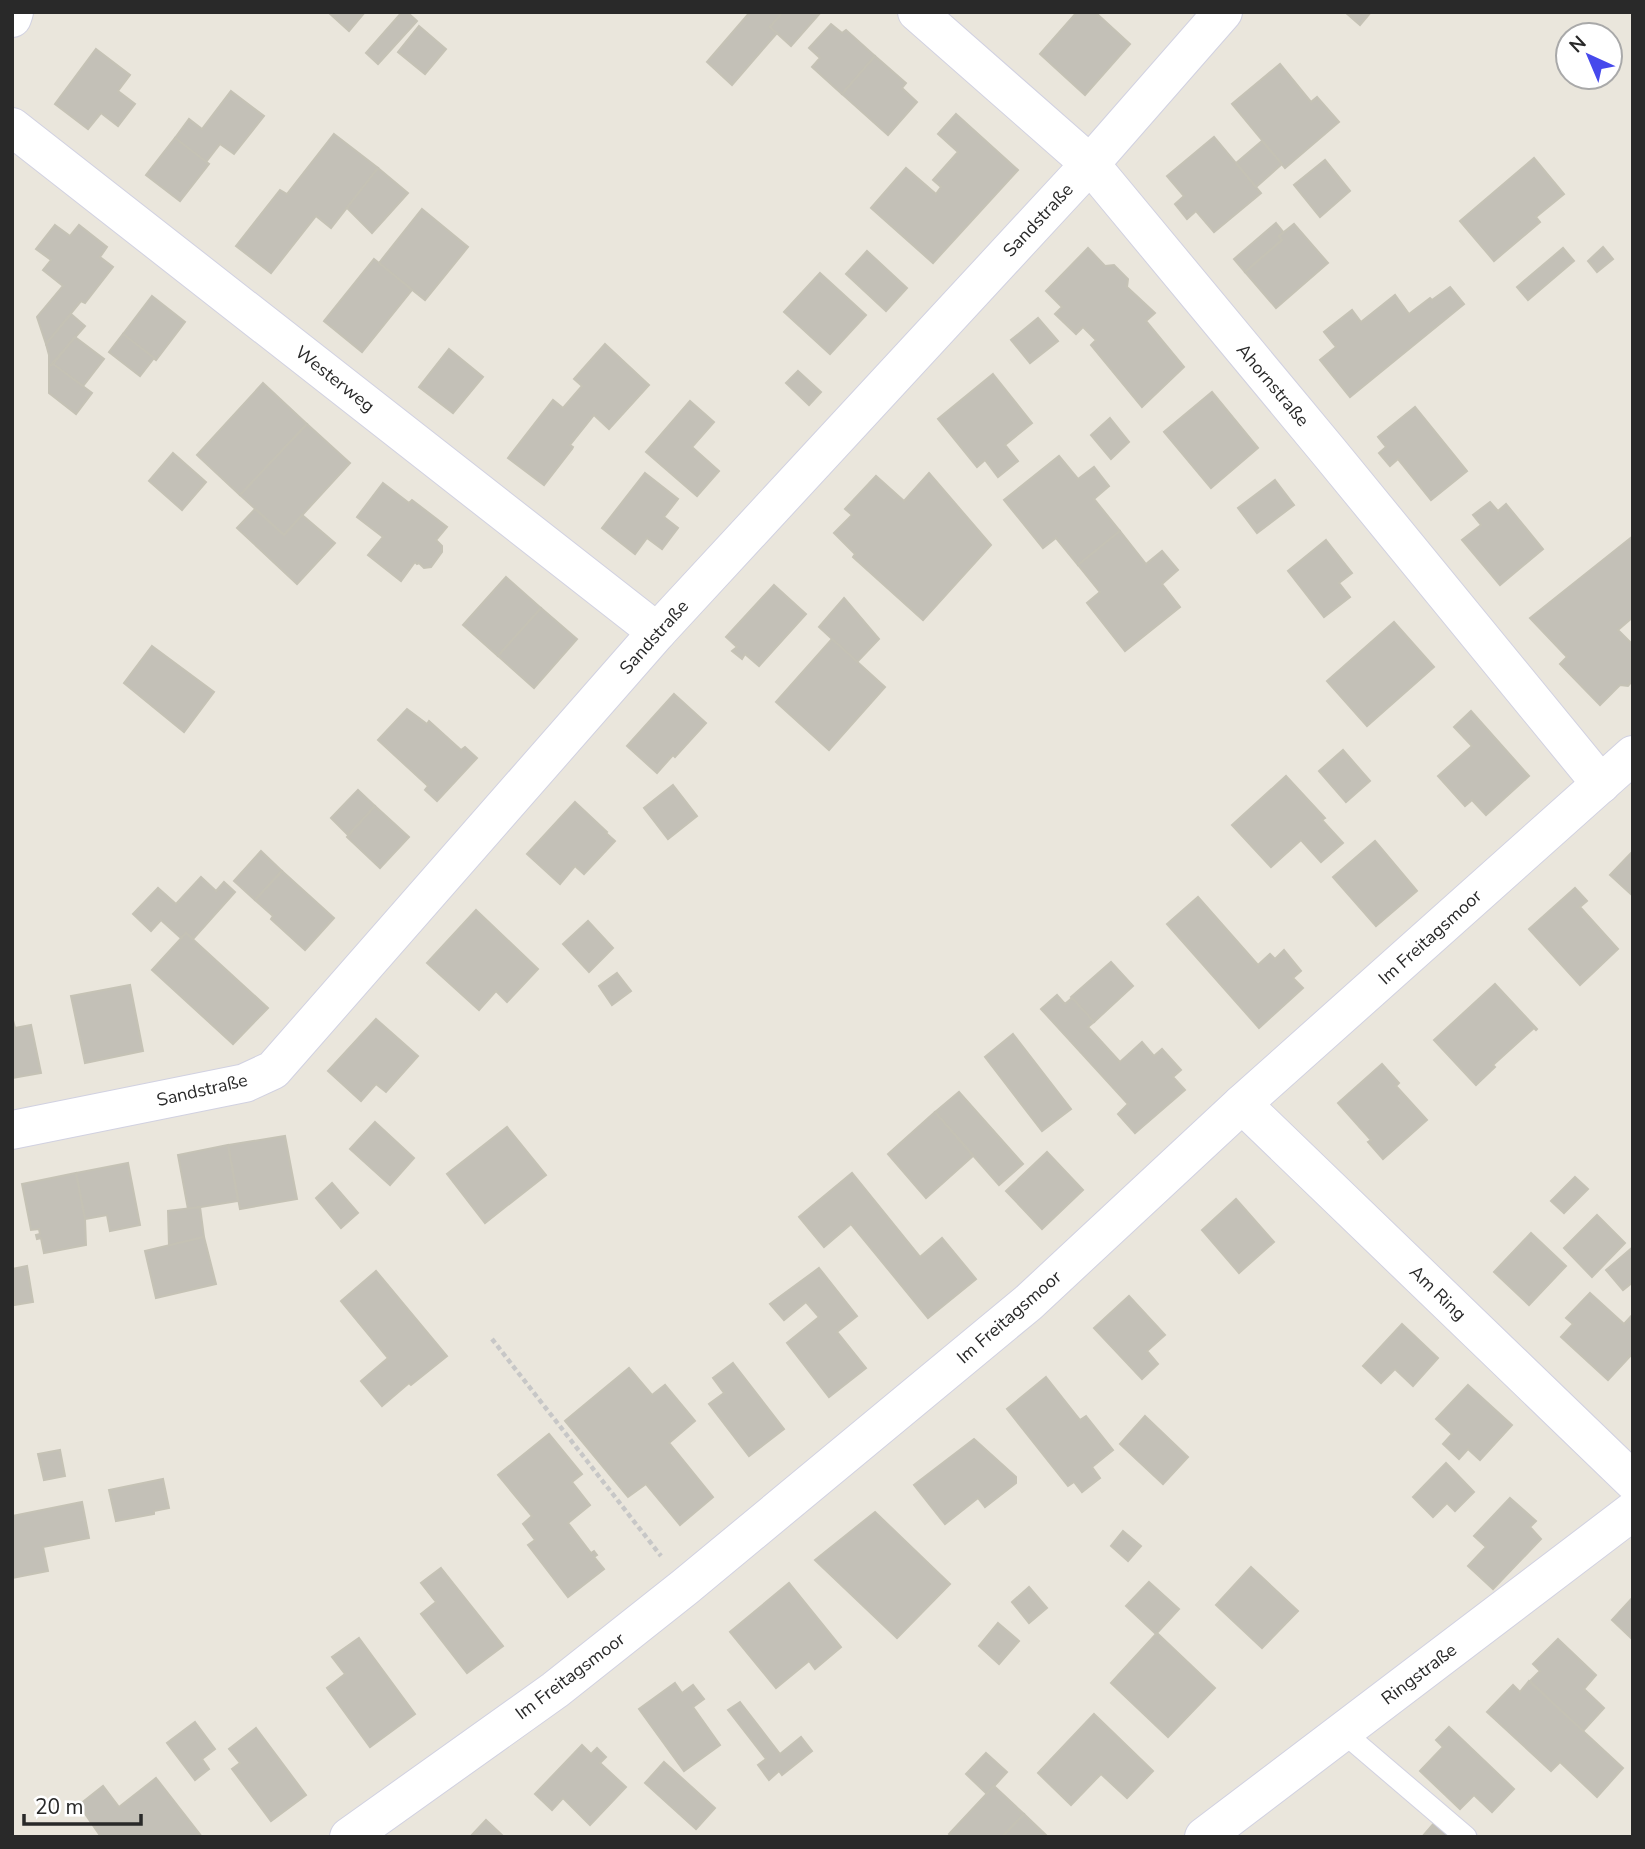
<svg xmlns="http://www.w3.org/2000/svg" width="1645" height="1849" font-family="'Nunito Sans',sans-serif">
	<rect width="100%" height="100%" fill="#eae6dc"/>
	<g fill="#c3c0b7" stroke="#c5c2b5" stroke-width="2">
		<polygon points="328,12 365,12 349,31"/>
		<polygon points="402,12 407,12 417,21 378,64 366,53"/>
		<polygon points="750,12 783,12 770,27 777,33 732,85 707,62"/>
		<polygon points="783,12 821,12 791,46 770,27"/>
		<polygon points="1077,12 1095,12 1130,44 1085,95 1040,54"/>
		<polygon points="1345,12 1371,12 1360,25"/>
		<polygon points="831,24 842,33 846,30 875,56 842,94 812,67 820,58 809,48"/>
		<polygon points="419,26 446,49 425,74 398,52"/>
		<polygon points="96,49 130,75 118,91 135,104 118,126 101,113 88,129 55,104"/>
		<polygon points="875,56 906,83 902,88 917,102 888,135 842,94"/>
		<polygon points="1280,64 1311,102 1317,97 1339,122 1285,168 1232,104"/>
		<polygon points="231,91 264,116 234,154 220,144 206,162 175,138 189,119 202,129"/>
		<polygon points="956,114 1018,170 933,263 871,208 906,168 936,194 941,187 933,180 958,152 938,134"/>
		<polygon points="334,134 378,168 331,228 316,216 271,273 236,246 280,190 287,194"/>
		<polygon points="1214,137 1261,193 1214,232 1196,211 1187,219 1175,204 1184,196 1167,176"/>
		<polygon points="175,138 209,164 180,201 146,175"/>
		<polygon points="1262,141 1282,164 1256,187 1236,163"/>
		<polygon points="1534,158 1564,194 1536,217 1540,222 1494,261 1460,221"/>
		<polygon points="1325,160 1350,191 1320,217 1294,185"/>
		<polygon points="378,168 408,193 372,233 347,208"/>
		<polygon points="422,209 468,247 425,300 379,263"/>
		<polygon points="1276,223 1284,233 1279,236 1282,240 1245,272 1234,259"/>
		<polygon points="1294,224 1328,263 1276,308 1245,272 1282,240 1279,236"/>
		<polygon points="55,225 70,236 79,225 107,247 100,257 113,267 85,303 81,301 46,344 37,317 63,286 43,270 51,260 36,249"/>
		<polygon points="1603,247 1613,259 1597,272 1588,261"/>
		<polygon points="1088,248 1105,266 1114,265 1128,279 1127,287 1155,313 1146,321 1184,367 1142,407 1091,345 1096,340 1083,327 1076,334 1055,314 1062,307 1046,291"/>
		<polygon points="1563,248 1574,261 1528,300 1517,287"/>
		<polygon points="867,251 907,288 886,311 846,274"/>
		<polygon points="374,259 412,290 362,352 324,321"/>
		<polygon points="820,273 866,315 830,354 784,312"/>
		<polygon points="1450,287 1464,304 1350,397 1320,360 1336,347 1324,332 1352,310 1361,322 1395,295 1409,314 1430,298 1432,300"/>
		<polygon points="152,296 185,322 156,360 123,334"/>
		<polygon points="71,314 85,326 49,367 49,355 46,344"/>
		<polygon points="1038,318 1058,341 1030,363 1011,340"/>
		<polygon points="123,334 154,358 140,376 109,352"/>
		<polygon points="75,337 104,359 83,386 53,364"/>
		<polygon points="605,344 649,385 609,429 594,415 570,445 573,447 572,449 544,485 508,458 553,400 563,408 582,386 574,379"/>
		<polygon points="449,349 483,377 453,413 419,387"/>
		<polygon points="53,364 92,393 76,414 49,393 49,367"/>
		<polygon points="798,371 821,392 809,405 786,383"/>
		<polygon points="993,374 1032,423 1005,445 1018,461 998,477 985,460 977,467 938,419"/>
		<polygon points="263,383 307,424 240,495 197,455"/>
		<polygon points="1212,392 1258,448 1211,488 1164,432"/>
		<polygon points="690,401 714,422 692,447 719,471 697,496 646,452"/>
		<polygon points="1415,407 1467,471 1431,500 1398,459 1390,466 1379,453 1386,447 1378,437"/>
		<polygon points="1110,418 1129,442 1111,459 1091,435"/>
		<polygon points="307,424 350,463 284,535 240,495"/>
		<polygon points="173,453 206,482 182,510 149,481"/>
		<polygon points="1059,456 1078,479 1094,467 1109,486 1094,499 1120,531 1078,565 1056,538 1043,548 1004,500"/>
		<polygon points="645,473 678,499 664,517 678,528 662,549 647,538 635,554 602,528"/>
		<polygon points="929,473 991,545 923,620 853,557 855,554 834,533 852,515 845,509 876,476 904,501"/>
		<polygon points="1275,480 1294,505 1257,533 1238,508"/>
		<polygon points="383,483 409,503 412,500 447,527 436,540 442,546 442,552 431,567 424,568 419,563 417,564 415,562 401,581 368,555 383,537 357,517"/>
		<polygon points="1490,502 1498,511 1506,504 1543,549 1500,585 1462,540 1481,525 1473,515"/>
		<polygon points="255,509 284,535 302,515 335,543 297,584 237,528"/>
		<polygon points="1120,531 1146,564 1162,551 1178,570 1162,584 1180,607 1125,651 1087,603 1100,592 1078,565"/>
		<polygon points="1633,536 1633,617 1618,630 1633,645 1633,656 1631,658 1633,660 1633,680 1628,686 1620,685 1600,705 1560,664 1567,657 1530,618"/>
		<polygon points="1326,540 1352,573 1339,583 1350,597 1324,617 1288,571"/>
		<polygon points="506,577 541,608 498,656 463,625"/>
		<polygon points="774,585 806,614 759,666 745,654 742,659 732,651 737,647 726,637"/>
		<polygon points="844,598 879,639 857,662 819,627"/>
		<polygon points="541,608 577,639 534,688 498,656"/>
		<polygon points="1394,622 1434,667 1367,726 1327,681"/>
		<polygon points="832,639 885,687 829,750 776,702"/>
		<polygon points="152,646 214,692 184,732 124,683"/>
		<polygon points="674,694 706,723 675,757 673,755 657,773 627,746"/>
		<polygon points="407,709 427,724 429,721 461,750 465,747 477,758 437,801 425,790 428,786 378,740"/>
		<polygon points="1471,711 1529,776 1486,815 1472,800 1465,806 1438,776 1472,746 1454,727"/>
		<polygon points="1343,750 1370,781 1346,802 1319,771"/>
		<polygon points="1286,776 1325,818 1322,820 1343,843 1321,862 1301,840 1271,867 1232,825"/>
		<polygon points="673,785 697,816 668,839 644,808"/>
		<polygon points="358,790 375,806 348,835 331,818"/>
		<polygon points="575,802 607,832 606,833 615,841 584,874 575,866 560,884 527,854"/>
		<polygon points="375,806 409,837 380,868 347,837"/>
		<polygon points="1375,841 1417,891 1376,926 1333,877"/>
		<polygon points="261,851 282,871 255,900 234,881"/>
		<polygon points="1633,851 1633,896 1610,875"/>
		<polygon points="282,871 334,918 305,950 271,919 273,916 255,900"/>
		<polygon points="201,877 216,891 224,882 235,892 193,939 186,933 181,938 161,920 151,931 133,914 158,888 176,904"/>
		<polygon points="1575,888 1587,901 1580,907 1618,949 1580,985 1529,929"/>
		<polygon points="1198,897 1258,965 1270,954 1275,959 1284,950 1301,971 1293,978 1303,988 1259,1028 1167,924"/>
		<polygon points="476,910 538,969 507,1002 496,991 479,1010 427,963"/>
		<polygon points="588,921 613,948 589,972 563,944"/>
		<polygon points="186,933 268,1008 233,1044 152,970"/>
		<polygon points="1111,962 1133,986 1094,1022 1071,997"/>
		<polygon points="617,973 631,991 612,1005 599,986"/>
		<polygon points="1495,984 1537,1029 1536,1030 1534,1028 1493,1065 1495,1067 1476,1085 1434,1040"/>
		<polygon points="130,985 143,1051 85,1063 71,996"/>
		<polygon points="1057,995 1065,1004 1072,998 1094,1022 1088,1027 1120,1062 1142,1042 1154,1056 1162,1049 1181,1070 1173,1077 1185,1090 1135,1133 1118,1114 1128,1104 1041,1009"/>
		<polygon points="12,1016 15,1028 31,1025 41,1073 12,1078"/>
		<polygon points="376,1019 418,1056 386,1092 376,1084 361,1101 328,1071"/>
		<polygon points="1013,1034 1071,1109 1042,1131 985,1057"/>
		<polygon points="1382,1064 1399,1083 1396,1086 1427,1120 1383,1159 1368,1142 1371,1140 1338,1103"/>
		<polygon points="959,1092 1023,1164 999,1185 935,1112"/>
		<polygon points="935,1112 973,1156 926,1198 888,1154"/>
		<polygon points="375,1122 414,1158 390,1185 350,1149"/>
		<polygon points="507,1127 546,1175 485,1223 447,1174"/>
		<polygon points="285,1136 297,1199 240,1209 228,1145"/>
		<polygon points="228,1145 238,1201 188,1209 178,1155"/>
		<polygon points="1047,1152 1083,1190 1042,1229 1006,1191"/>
		<polygon points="128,1163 140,1225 110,1231 107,1215 85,1219 76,1173"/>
		<polygon points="76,1173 85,1219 86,1245 44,1253 41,1238 37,1239 36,1235 40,1234 39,1229 31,1230 22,1184"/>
		<polygon points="852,1173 920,1257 942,1238 976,1279 928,1318 851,1224 824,1247 799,1217"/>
		<polygon points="1575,1177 1588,1189 1564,1213 1551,1201"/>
		<polygon points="332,1183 358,1213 341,1228 316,1198"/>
		<polygon points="1236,1199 1274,1242 1239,1273 1202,1230"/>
		<polygon points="200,1207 204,1237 169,1246 168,1211"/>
		<polygon points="1597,1215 1625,1243 1592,1277 1564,1248"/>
		<polygon points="1531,1233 1566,1266 1529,1305 1494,1272"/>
		<polygon points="204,1237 216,1284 156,1298 145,1251"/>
		<polygon points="1633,1247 1633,1282 1623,1290 1606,1270"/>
		<polygon points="27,1266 33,1302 14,1305 12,1269"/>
		<polygon points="819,1268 857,1316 837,1332 866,1368 829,1397 787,1343 819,1317 806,1302 784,1320 770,1304"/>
		<polygon points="376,1271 447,1356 411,1385 409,1383 382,1406 361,1381 388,1358 341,1301"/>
		<polygon points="1590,1293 1624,1324 1633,1314 1633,1353 1608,1380 1561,1337 1573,1324 1566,1318"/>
		<polygon points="1129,1296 1165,1335 1147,1351 1158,1364 1142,1379 1094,1328"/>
		<polygon points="1402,1324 1438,1358 1413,1386 1395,1369 1381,1383 1363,1366"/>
		<polygon points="733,1363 784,1429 749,1456 709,1404 724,1393 713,1378"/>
		<polygon points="629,1368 652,1395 665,1385 695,1421 669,1443 713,1497 680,1525 646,1484 628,1497 565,1421"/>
		<polygon points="1046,1377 1080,1420 1086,1416 1113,1450 1092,1467 1100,1478 1082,1492 1074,1482 1068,1486 1007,1409"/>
		<polygon points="1468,1385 1512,1425 1480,1460 1468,1449 1459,1459 1443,1444 1452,1434 1436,1419"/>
		<polygon points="1145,1416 1188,1457 1163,1484 1120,1444"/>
		<polygon points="549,1434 582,1474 572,1482 590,1505 568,1523 591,1553 594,1551 597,1555 594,1557 604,1569 568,1597 528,1545 535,1540 523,1524 532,1516 498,1475"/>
		<polygon points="974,1439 1016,1477 1016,1483 985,1507 978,1498 945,1524 914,1485"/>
		<polygon points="60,1450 65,1476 44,1480 38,1454"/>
		<polygon points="1446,1463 1474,1492 1455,1511 1447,1503 1433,1517 1413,1497"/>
		<polygon points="163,1479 169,1508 154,1511 154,1514 116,1521 109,1490"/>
		<polygon points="1510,1498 1536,1521 1530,1527 1541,1539 1493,1589 1468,1566 1486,1547 1474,1536"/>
		<polygon points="82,1502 89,1538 43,1547 48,1571 12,1578 12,1516"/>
		<polygon points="875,1512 950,1584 897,1638 815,1560"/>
		<polygon points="1123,1531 1141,1546 1128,1561 1111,1546"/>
		<polygon points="1251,1567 1298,1611 1262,1648 1216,1605"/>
		<polygon points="441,1568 503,1646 467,1673 421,1614 436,1602 421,1583"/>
		<polygon points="1149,1582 1179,1609 1156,1634 1126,1606"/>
		<polygon points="789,1583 841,1647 815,1669 809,1661 776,1688 730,1632"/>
		<polygon points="1029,1587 1047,1608 1029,1623 1012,1602"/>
		<polygon points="1633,1597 1633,1640 1612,1620"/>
		<polygon points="998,1623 1019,1641 999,1664 979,1646"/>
		<polygon points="1157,1633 1215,1688 1168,1737 1111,1683"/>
		<polygon points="359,1638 415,1714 370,1747 327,1688 345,1674 332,1657"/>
		<polygon points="1558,1639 1596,1675 1584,1689 1604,1708 1583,1731 1530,1681 1540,1671 1533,1664"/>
		<polygon points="1529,1681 1623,1768 1597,1797 1560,1762 1551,1771 1487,1712 1513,1685 1520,1692"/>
		<polygon points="675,1683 682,1693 693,1685 704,1699 693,1707 720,1745 684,1771 639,1709"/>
		<polygon points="740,1702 780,1754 801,1737 812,1751 782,1775 779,1771 769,1780 758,1765 766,1759 728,1710"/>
		<polygon points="1094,1714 1153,1771 1127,1798 1101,1774 1071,1805 1038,1773"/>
		<polygon points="195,1722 215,1749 202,1759 209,1769 195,1780 167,1743"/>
		<polygon points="1449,1727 1514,1789 1492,1812 1474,1795 1460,1809 1420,1771 1443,1747 1436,1740"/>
		<polygon points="256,1728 306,1795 271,1821 232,1769 240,1763 229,1749"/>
		<polygon points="582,1745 591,1754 597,1748 606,1757 600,1763 626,1787 590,1825 563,1798 552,1810 535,1794"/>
		<polygon points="986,1753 1007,1772 987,1794 966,1774"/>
		<polygon points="664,1762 715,1808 696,1829 645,1783"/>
		<polygon points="156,1778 202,1837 101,1837 79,1805 103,1786 119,1807"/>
		<polygon points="994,1786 1024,1814 1002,1837 952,1837 949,1834"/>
		<polygon points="1024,1814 1048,1837 1002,1837"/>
		<polygon points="486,1820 504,1837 470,1837"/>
		<polygon points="1435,1822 1451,1837 1422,1837"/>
	</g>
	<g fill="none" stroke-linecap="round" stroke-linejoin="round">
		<defs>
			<polyline id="service" points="1343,1732 1466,1837"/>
			<g id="minor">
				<polyline points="917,12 1090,164 1329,452 1601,784"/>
				<polyline points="12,18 14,12"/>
				<polyline points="12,127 657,632"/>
				<polyline points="1242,1104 1633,1481"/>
				<polyline points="12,1130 245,1083 273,1070 657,632 1090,164 1223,12"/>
				<polyline points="349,1837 555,1690 685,1587 1028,1303 1242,1104 1633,755"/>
				<polyline points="1204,1837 1633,1511"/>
			</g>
		</defs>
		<use href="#service" stroke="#d1d1e1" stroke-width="23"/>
		<use href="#minor" stroke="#d1d1e1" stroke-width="40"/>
		<polyline stroke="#c7c7c7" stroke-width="4.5" stroke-dasharray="5 3.5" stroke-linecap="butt" points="492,1339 661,1556"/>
		<use href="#service" stroke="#fff" stroke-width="21"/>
		<use href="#minor" stroke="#fff" stroke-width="38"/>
	</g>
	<g text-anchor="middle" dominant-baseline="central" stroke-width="5" stroke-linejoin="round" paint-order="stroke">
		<g font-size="18" fill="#292929" stroke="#fff">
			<text transform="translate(1038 220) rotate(-47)">Sandstraße</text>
			<text transform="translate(335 379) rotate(38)">Westerweg</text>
			<text transform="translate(1273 385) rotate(50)">Ahornstraße</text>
			<text transform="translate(654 637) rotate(-48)">Sandstraße</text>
			<text transform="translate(1430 937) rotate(-42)">Im Freitagsmoor</text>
			<text transform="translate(202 1090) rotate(-13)">Sandstraße</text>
			<text transform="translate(1438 1293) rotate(44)">Am Ring</text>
			<text transform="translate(1009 1317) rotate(-41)">Im Freitagsmoor</text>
			<text transform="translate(1419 1674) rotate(-37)">Ringstraße</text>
			<text transform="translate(570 1676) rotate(-37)">Im Freitagsmoor</text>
		</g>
	</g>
	<rect width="1645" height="1849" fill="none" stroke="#292929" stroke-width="28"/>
	<g transform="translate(1589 56) rotate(316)"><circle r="33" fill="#ffffff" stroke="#a9a9a9" stroke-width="2"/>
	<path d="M0-5L12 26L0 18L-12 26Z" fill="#4649ec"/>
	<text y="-10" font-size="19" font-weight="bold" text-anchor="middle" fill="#292929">N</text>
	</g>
	<path d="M24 1814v10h117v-10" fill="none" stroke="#292929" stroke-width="3.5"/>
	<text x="35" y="1814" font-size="21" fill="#292929" stroke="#ffffff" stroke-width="5" paint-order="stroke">20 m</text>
</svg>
